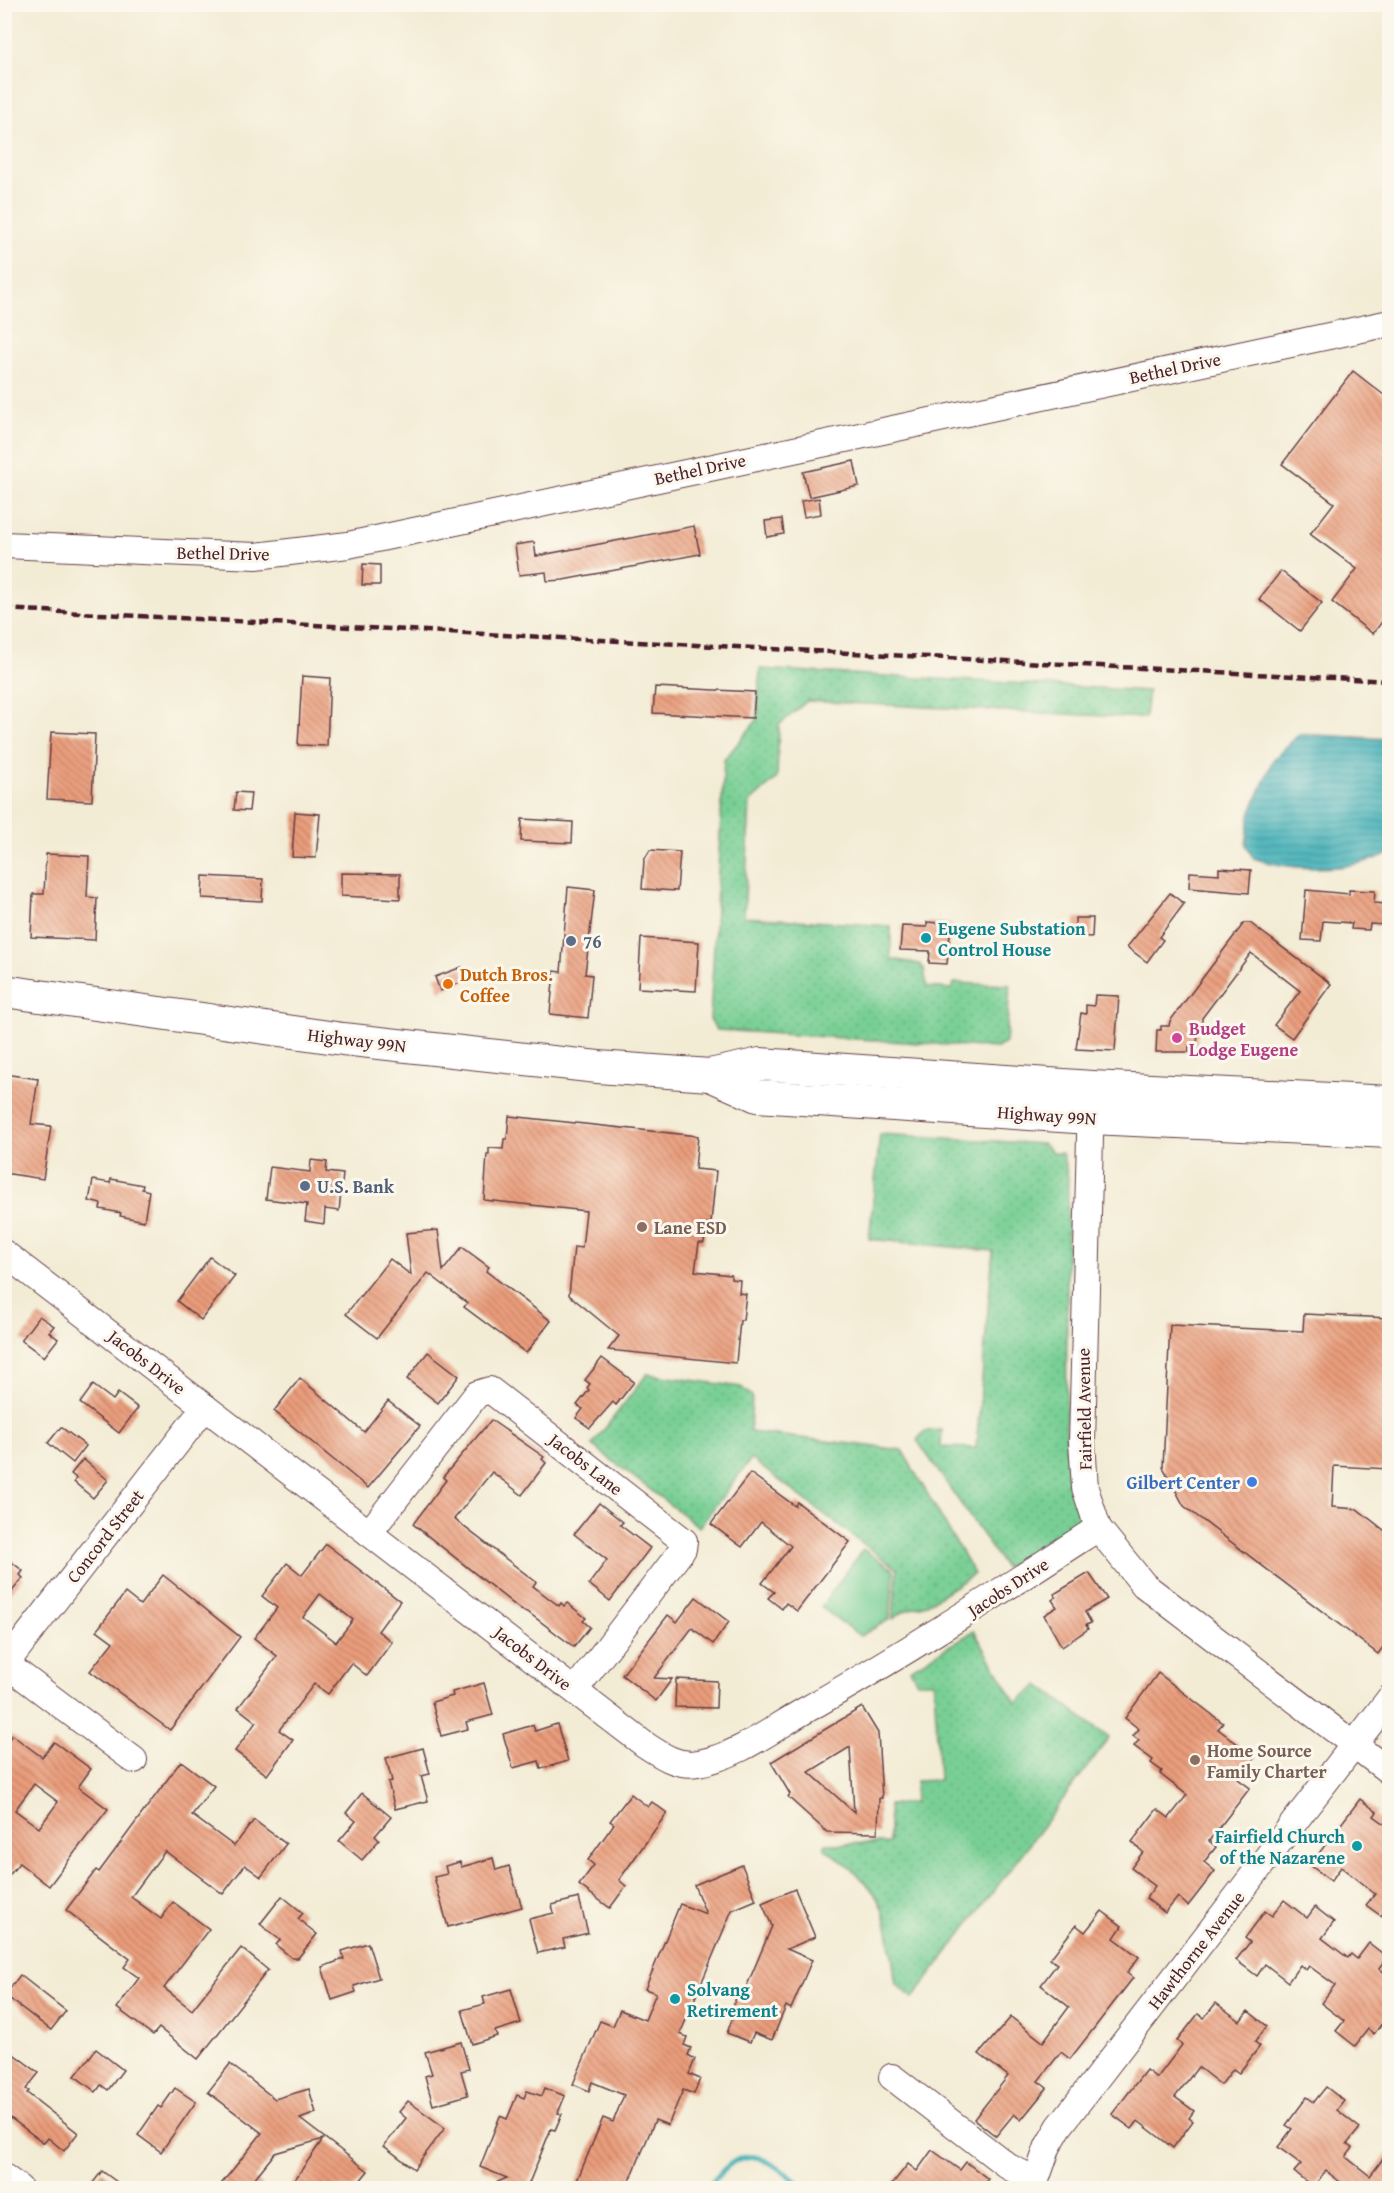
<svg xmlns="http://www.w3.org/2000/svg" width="1394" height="2193" font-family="'Gentium Book Plus',serif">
	<defs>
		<pattern id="grass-dots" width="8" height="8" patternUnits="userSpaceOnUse" patternTransform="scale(1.5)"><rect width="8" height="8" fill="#78cf94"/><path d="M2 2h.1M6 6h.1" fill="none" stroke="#69b180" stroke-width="1.8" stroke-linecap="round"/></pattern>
		<pattern id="water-rules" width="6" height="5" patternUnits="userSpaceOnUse" patternTransform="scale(1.5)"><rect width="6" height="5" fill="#40b0b8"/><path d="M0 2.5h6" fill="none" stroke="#388f96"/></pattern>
		<pattern id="building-back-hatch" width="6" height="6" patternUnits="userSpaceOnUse" patternTransform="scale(1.5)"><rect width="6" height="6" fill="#ea9d7b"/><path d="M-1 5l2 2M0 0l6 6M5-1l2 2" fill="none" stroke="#c07f65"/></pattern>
	</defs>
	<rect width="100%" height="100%" fill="#fbf7ec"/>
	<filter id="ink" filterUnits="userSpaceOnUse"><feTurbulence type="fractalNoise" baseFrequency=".0167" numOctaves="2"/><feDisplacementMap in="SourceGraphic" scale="12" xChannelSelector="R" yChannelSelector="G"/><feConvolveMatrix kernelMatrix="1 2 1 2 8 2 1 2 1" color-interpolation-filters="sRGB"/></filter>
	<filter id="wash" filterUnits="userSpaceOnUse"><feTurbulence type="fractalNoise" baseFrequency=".008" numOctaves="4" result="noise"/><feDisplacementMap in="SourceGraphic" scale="24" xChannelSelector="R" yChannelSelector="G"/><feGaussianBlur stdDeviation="1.35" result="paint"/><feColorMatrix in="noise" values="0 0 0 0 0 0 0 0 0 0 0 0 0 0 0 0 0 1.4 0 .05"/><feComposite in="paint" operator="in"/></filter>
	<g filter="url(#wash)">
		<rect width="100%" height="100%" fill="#f3ecd5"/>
		<g fill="url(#grass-dots)" stroke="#617760" stroke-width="1.5">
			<polygon points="760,669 1148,691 1145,718 807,701 779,725 777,778 750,802 744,917 891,926 891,959 920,964 924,969 927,987 952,989 954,983 1010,985 1006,1042 997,1048 717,1030 710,1020 724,760 757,720"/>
			<polygon points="880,1134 1043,1144 1054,1153 1062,1153 1068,1177 1066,1445 1071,1489 1080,1519 1005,1568 917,1440 925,1431 942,1430 941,1447 976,1448 993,1251 869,1239"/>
			<polygon points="647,1374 741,1387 752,1396 750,1432 902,1450 974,1574 927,1604 904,1611 893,1619 897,1569 751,1459 699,1527 592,1445"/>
			<path d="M974,1631L1016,1703L1039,1685L1109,1738L913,1998L896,1984C885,1910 890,1894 825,1849V1844L889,1843V1805L914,1803L916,1781L939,1780L934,1682H917L910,1669Z"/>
		</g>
		<polygon fill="#78cf94" stroke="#617760" stroke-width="1.5" points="863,1549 894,1570 890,1619 860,1636 821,1607"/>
		<path fill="url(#water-rules)" stroke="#456872" stroke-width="1.5" d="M1299,734L1389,739V853C1349,872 1294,872 1253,858L1246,845L1250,814L1273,760Z"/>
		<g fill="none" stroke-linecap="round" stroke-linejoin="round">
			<path stroke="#40b0b8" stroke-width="5" d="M708,2188C747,2136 763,2157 805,2188"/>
		</g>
		<g id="blocks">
			<g fill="url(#building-back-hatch)" fill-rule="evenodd">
				<polygon points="1353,371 1389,399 1389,612 1373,634 1332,602 1357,569 1310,534 1334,503 1282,464"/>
				<polygon points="854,461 859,486 809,497 803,472"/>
				<polygon points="819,498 821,514 804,517 801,501"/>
				<polygon points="782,519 784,534 767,537 765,521"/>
				<polygon points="694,526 700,554 563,580 547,581 546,572 519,575 515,545 534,542 536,556"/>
				<polygon points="363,564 380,565 380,585 362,585"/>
				<polygon points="1281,571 1322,603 1300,631 1259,599"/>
				<polygon points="302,676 330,678 327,746 298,745"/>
				<polygon points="655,687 755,692 753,718 653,713"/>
				<polygon points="51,732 95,734 92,801 47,799"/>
				<polygon points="236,792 251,793 249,811 234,810"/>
				<polygon points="295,812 320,814 316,858 292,857"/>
				<polygon points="522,819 573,822 572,843 521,841"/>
				<polygon points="650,850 680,852 677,891 642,889 644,860"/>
				<polygon points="46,854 89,856 87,897 97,898 95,940 31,937 33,894 44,894"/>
				<polygon points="1219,868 1251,870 1249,893 1189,888 1190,872 1219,874"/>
				<polygon points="341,873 400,874 400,899 341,896"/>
				<polygon points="203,876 263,879 262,901 202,898"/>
				<polygon points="568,887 595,890 585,974 592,975 588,1018 550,1014 554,971 561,972"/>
				<polygon points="1306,890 1349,894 1349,890 1375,891 1374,903 1387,904 1385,925 1370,924 1369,930 1351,929 1352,923 1323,921 1321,941 1302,940"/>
				<polygon points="1170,893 1184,904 1159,937 1163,940 1147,962 1127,947"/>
				<polygon points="1075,918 1093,918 1092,937 1075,936"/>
				<polygon points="927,922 951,924 947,964 929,963 930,951 900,950 902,926 927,927"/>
				<polygon points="1244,923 1250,923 1331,984 1292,1038 1274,1025 1300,991 1251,953 1202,1018 1202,1031 1198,1031 1197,1045 1189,1045 1189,1052 1156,1052 1157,1030 1161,1030 1161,1026 1169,1026 1170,1021"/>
				<polygon points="641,938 699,942 696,991 638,988"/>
				<polygon points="462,967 467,980 440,991 435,977"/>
				<polygon points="1095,995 1119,996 1115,1051 1076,1049 1081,1013 1086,1014 1086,1005 1094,1006"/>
				<polygon points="4,1074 38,1079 31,1124 51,1126 43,1179 4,1173"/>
				<polygon points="509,1116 698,1136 695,1169 716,1171 711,1223 706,1223 704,1243 699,1243 695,1271 731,1275 731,1279 740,1280 739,1293 746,1294 743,1320 740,1320 736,1363 608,1350 619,1336 569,1295 574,1247 582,1248 586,1211 484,1200 487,1154 489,1154 489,1148 503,1149 504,1139 507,1139"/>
				<polygon points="311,1160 327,1162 326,1172 343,1174 339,1211 325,1209 324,1224 305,1221 307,1204 266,1199 270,1167 310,1172"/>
				<polygon points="111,1179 143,1185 142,1189 149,1191 144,1221 120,1216 121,1213 100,1209 101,1204 89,1201 93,1180 110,1183"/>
				<polygon points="438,1230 443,1271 462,1247 489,1267 486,1271 551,1321 526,1353 464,1307 467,1303 428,1273 377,1338 346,1314 390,1259 411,1275 406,1233"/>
				<polygon points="210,1257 235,1276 201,1320 177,1301"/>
				<polygon points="1304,1314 1389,1318 1389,1469 1334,1466 1332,1507 1357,1509 1389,1534 1389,1639 1378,1654 1184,1506 1163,1467 1170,1325 1303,1331"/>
				<polygon points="39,1316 54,1326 49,1332 58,1339 44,1357 21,1340"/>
				<polygon points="428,1352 459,1376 438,1403 407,1379"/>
				<polygon points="602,1358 634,1382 616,1405 613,1402 590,1428 576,1418 583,1409 577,1405 589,1390 587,1388 590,1384 585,1380"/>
				<polygon points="300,1378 364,1432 388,1401 420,1426 368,1488 274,1411"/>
				<polygon points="93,1385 113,1400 118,1393 138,1408 119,1433 80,1403"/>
				<polygon points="491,1420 544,1457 542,1459 546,1463 522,1495 492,1472 454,1519 536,1582 533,1586 559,1606 561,1603 564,1606 567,1603 586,1618 583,1621 590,1627 574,1647 529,1613 521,1610 413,1524 446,1480 443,1477"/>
				<polygon points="61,1427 86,1446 73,1463 48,1443"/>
				<polygon points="83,1459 108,1480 93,1498 74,1482 76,1478 71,1474"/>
				<polygon points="750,1473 795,1506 797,1502 850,1542 797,1611 786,1603 782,1609 768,1598 774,1592 762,1583 791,1546 761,1522 742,1547 711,1524"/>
				<polygon points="599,1503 623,1522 620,1525 650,1548 610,1601 589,1584 607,1560 574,1534"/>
				<path d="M326,1544L400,1601L378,1631L392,1642L367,1676L351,1663L328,1694L314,1684L279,1730L293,1740L267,1775L235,1751L256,1722L238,1708L277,1656L254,1638L277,1608L262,1596L287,1563L302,1575ZM320,1594L353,1620L336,1642L303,1617Z"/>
				<polygon points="4,1556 23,1571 20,1575 23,1578 4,1601"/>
				<polygon points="1089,1573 1107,1599 1085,1612 1091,1623 1086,1625 1088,1629 1062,1647 1044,1615 1057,1607 1052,1600 1056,1597 1054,1594"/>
				<polygon points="163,1575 240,1637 170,1730 90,1671 113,1642 97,1630 125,1593 140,1605"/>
				<polygon points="696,1597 729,1622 713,1644 692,1628 654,1678 672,1679 656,1701 622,1675 668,1615 677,1622"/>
				<polygon points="1158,1673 1223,1723 1218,1729 1255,1757 1238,1779 1250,1788 1209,1841 1216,1847 1204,1862 1215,1871 1188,1906 1178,1897 1165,1913 1146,1898 1155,1886 1131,1868 1143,1852 1132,1842 1157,1809 1169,1818 1187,1795 1160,1774 1162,1771 1151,1763 1153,1760 1134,1746 1139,1740 1133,1736 1139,1729 1125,1718"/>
				<polygon points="676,1679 717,1681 716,1708 675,1707"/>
				<polygon points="484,1683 493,1715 466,1722 468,1729 441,1736 432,1702 453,1696 452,1692"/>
				<path d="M862,1707L878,1733L882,1798H879L878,1833L827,1832L788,1797L790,1794L771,1762ZM850,1747L854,1812L809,1772Z"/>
				<polygon points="557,1724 568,1761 541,1769 539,1761 513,1768 503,1734 533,1725 535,1731"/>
				<path d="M12,1735L42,1757L54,1742L91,1769L78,1787L108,1809L49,1886L19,1863L4,1882V1745ZM34,1784L58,1802L39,1828L15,1810Z"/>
				<polygon points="423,1748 430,1774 421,1776 428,1801 395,1809 388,1782 392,1781 386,1758"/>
				<polygon points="181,1761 214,1786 192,1815 234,1846 254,1820 286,1844 261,1877 245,1865 223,1894 165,1851 131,1897 161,1919 173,1902 209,1929 164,1988 192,2010 241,1948 268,1970 198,2059 159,2028 153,2035 117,2008 139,1978 124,1967 130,1959 66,1910 96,1870 99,1872"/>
				<polygon points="362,1793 391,1817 375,1836 379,1840 362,1860 339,1841 356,1821 346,1813"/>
				<polygon points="631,1794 648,1807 652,1802 667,1813 619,1880 626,1886 610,1908 579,1885 594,1865 588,1860 614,1824 610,1821"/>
				<polygon points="1360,1799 1377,1812 1374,1816 1389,1827 1389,1918 1383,1913 1381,1916 1366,1905 1375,1894 1341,1867 1331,1881 1310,1865"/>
				<polygon points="493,1858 496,1870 509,1866 522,1907 448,1927 434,1877 447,1874 445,1866 460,1862 461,1867"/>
				<polygon points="742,1865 756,1900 732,1910 680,2034 687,2037 684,2045 691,2048 688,2055 695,2059 689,2074 700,2079 694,2094 683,2090 668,2125 655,2120 627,2188 574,2188 603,2118 613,2122 624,2095 592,2082 589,2091 573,2084 600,2021 613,2026 620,2010 645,2020 656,1993 645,1989 680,1904 706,1914 694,1885"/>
				<polygon points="795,1889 815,1937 787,1949 812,1960 791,2009 786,2006 772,2040 754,2033 750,2042 727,2033 733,2017 729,2015 738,1993 743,1995 772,1926 762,1903"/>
				<polygon points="282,1896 303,1913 298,1919 317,1934 298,1958 292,1958 276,1945 280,1940 260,1924"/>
				<polygon points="579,1898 588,1933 563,1939 565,1947 538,1953 529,1919 554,1913 552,1905"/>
				<polygon points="1284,1900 1307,1918 1315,1907 1334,1922 1322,1938 1348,1958 1351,1954 1357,1959 1369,1943 1387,1957 1379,1968 1389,1977 1389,2014 1374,2034 1368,2029 1355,2046 1336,2031 1344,2021 1321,2003 1335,1985 1309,1966 1306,1970 1300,1965 1288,1982 1265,1964 1257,1976 1236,1960 1250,1942 1245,1938 1265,1911 1272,1916"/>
				<polygon points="1102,1911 1122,1926 1114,1938 1139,1957 1127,1973 1133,1978 1070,2059 1061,2052 1038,2081 1047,2088 1021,2120 1014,2114 996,2136 974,2119 1008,2076 979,2054 1011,2017 1043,2042 1069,2007 1041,1985 1057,1964 1050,1959 1076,1925 1085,1932"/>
				<polygon points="368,1943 379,1978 354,1986 356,1992 332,2000 322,1967 344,1959 342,1951"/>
				<polygon points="20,1975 66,2011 51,2030 5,1995"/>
				<polygon points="511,1989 521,2023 495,2031 497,2036 472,2044 462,2010 485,2004 483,1997"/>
				<polygon points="1216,2003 1240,2021 1248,2011 1267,2026 1255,2042 1260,2046 1239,2073 1233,2069 1221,2085 1198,2067 1175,2097 1194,2111 1189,2118 1193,2121 1173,2148 1138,2121 1132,2129 1112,2114 1146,2070 1157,2078 1182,2045 1177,2041 1198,2014 1204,2018"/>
				<polygon points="461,2042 469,2069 461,2071 468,2095 433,2105 425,2076 432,2074 425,2052"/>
				<polygon points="4,2047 39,2073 26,2089 29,2091 27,2093 78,2133 64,2151 48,2138 44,2143 4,2113"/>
				<polygon points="96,2049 123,2070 108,2090 101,2085 96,2092 75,2076"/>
				<polygon points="230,2064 275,2099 309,2089 316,2113 300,2119 368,2171 354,2188 289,2188 323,2139 275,2153 254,2179 264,2188 218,2188 262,2133 208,2092"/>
				<polygon points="1326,2087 1344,2101 1337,2110 1360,2128 1347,2144 1353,2148 1346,2157 1370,2176 1389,2151 1389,2188 1348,2188 1326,2171 1313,2187 1294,2172 1301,2164 1278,2147 1292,2129 1286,2125 1307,2097 1314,2102"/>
				<polygon points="175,2088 196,2102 161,2152 138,2135 158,2106 161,2108"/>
				<polygon points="545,2088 565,2096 558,2113 562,2114 555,2130 551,2129 527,2188 484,2188 507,2178 480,2167 500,2116 507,2119 517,2095 524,2098 527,2091 542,2096"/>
				<polygon points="408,2101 445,2128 414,2169 384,2146 406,2118 399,2112"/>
				<polygon points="932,2150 960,2170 966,2162 988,2179 981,2188 889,2188 908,2164 917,2171"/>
				<polygon points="102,2171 125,2188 89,2188"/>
			</g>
		</g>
	</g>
	<g filter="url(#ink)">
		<use href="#blocks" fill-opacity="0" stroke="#633e44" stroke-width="1.5"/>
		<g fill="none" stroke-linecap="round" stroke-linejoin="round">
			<defs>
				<g id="minor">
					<polyline points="4,545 256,556 348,545 1390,323"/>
					<polyline points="1091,1099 1082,1442 1085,1488 1098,1528 1144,1585 1390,1772"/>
					<path d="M4,1253L644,1744C661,1755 677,1767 698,1763C736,1757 771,1730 804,1711C905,1654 1001,1591 1098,1528"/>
					<polyline points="369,1533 477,1394 490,1390 684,1541 683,1549 575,1690"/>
					<polyline points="6,1664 134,1760"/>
					<polyline points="4,1666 205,1407"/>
					<polyline points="892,2077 1009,2167 1036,2180 1048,2146 1059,2127 1390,1698"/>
					<polyline points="4,2177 19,2188"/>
				</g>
				<g id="major">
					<polyline points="4,991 343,1039 598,1067 710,1075 760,1064 1092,1087 1390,1102"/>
					<polyline points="710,1075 757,1096 1091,1118 1390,1132"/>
				</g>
			</defs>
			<use href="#minor" stroke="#633e44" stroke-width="28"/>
			<use href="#major" stroke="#633e44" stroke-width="34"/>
			<use href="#minor" stroke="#fff" stroke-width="26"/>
			<use href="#major" stroke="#fff" stroke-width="32"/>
			<polyline stroke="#4a1f2b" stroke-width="4.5" stroke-dasharray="9 4.5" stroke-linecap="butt" points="4,609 1390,681"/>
		</g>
	</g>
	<g fill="#0f9aa8" stroke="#fbf7ec" stroke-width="2">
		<circle cx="926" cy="938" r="6"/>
		<circle cx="1357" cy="1846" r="6"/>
		<circle cx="675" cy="1999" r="6"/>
	</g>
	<g fill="#5c6f8a" stroke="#fbf7ec" stroke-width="2">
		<circle cx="571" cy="941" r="6"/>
		<circle cx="305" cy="1186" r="6"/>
	</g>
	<circle fill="#e8710a" stroke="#fbf7ec" stroke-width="2" cx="448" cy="984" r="6"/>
	<circle fill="#d1479c" stroke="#fbf7ec" stroke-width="2" cx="1177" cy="1038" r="6"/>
	<g fill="#8d6e63" stroke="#fbf7ec" stroke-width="2">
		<circle cx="642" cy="1227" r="6"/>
		<circle cx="1195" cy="1760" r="6"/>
	</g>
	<circle fill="#3f7fe0" stroke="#fbf7ec" stroke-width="2" cx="1252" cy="1482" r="6"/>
	<g text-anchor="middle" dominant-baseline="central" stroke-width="6" stroke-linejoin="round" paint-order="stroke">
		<g font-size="18" fill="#4a1f2b" stroke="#fbf7ec">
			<text transform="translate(1175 368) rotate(-12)">Bethel Drive</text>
			<text transform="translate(700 469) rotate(-12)">Bethel Drive</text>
			<text transform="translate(223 553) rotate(1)">Bethel Drive</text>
			<text transform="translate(357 1040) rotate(7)">Highway 99N</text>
			<text transform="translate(1047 1115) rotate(4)">Highway 99N</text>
			<text transform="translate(147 1362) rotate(38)">Jacobs Drive</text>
			<text transform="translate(1084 1409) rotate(-91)">Fairfield Avenue</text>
			<text transform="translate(586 1464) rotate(38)">Jacobs Lane</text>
			<text transform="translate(105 1536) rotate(-52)">Concord Street</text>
			<text transform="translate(1008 1587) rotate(-33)">Jacobs Drive</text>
			<text transform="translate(533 1658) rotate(38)">Jacobs Drive</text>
			<text transform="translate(1196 1950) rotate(-52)">Hawthorne Avenue</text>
		</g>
		<g font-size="18" font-weight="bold" fill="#0d838f" stroke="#fbf7ec" text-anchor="start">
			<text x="938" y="928">Eugene Substation<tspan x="938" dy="21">Control House</tspan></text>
			<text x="1345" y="1836" text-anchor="end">Fairfield Church<tspan x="1345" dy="21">of the Nazarene</tspan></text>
			<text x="687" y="1989">Solvang<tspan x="687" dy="21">Retirement</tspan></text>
		</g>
		<g font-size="18" font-weight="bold" fill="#4e5e75" stroke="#fbf7ec" text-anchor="start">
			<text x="583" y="941">76</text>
			<text x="317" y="1186">U.S. Bank</text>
		</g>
		<g font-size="18" font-weight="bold" fill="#c56008" stroke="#fbf7ec" text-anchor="start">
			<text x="460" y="974">Dutch Bros.<tspan x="460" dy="21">Coffee</tspan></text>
		</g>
		<g font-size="18" font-weight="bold" fill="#b23c85" stroke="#fbf7ec" text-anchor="start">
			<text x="1189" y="1028">Budget<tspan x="1189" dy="21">Lodge Eugene</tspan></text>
		</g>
		<g font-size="18" font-weight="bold" fill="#785e54" stroke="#fbf7ec" text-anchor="start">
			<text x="654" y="1227">Lane ESD</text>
			<text x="1207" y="1750">Home Source<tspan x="1207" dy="21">Family Charter</tspan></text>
		</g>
		<g font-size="18" font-weight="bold" fill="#366cbe" stroke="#fbf7ec" text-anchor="end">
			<text x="1240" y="1482">Gilbert Center</text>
		</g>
	</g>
	<rect width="1394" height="2193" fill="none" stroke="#fbf7ec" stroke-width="24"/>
</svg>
